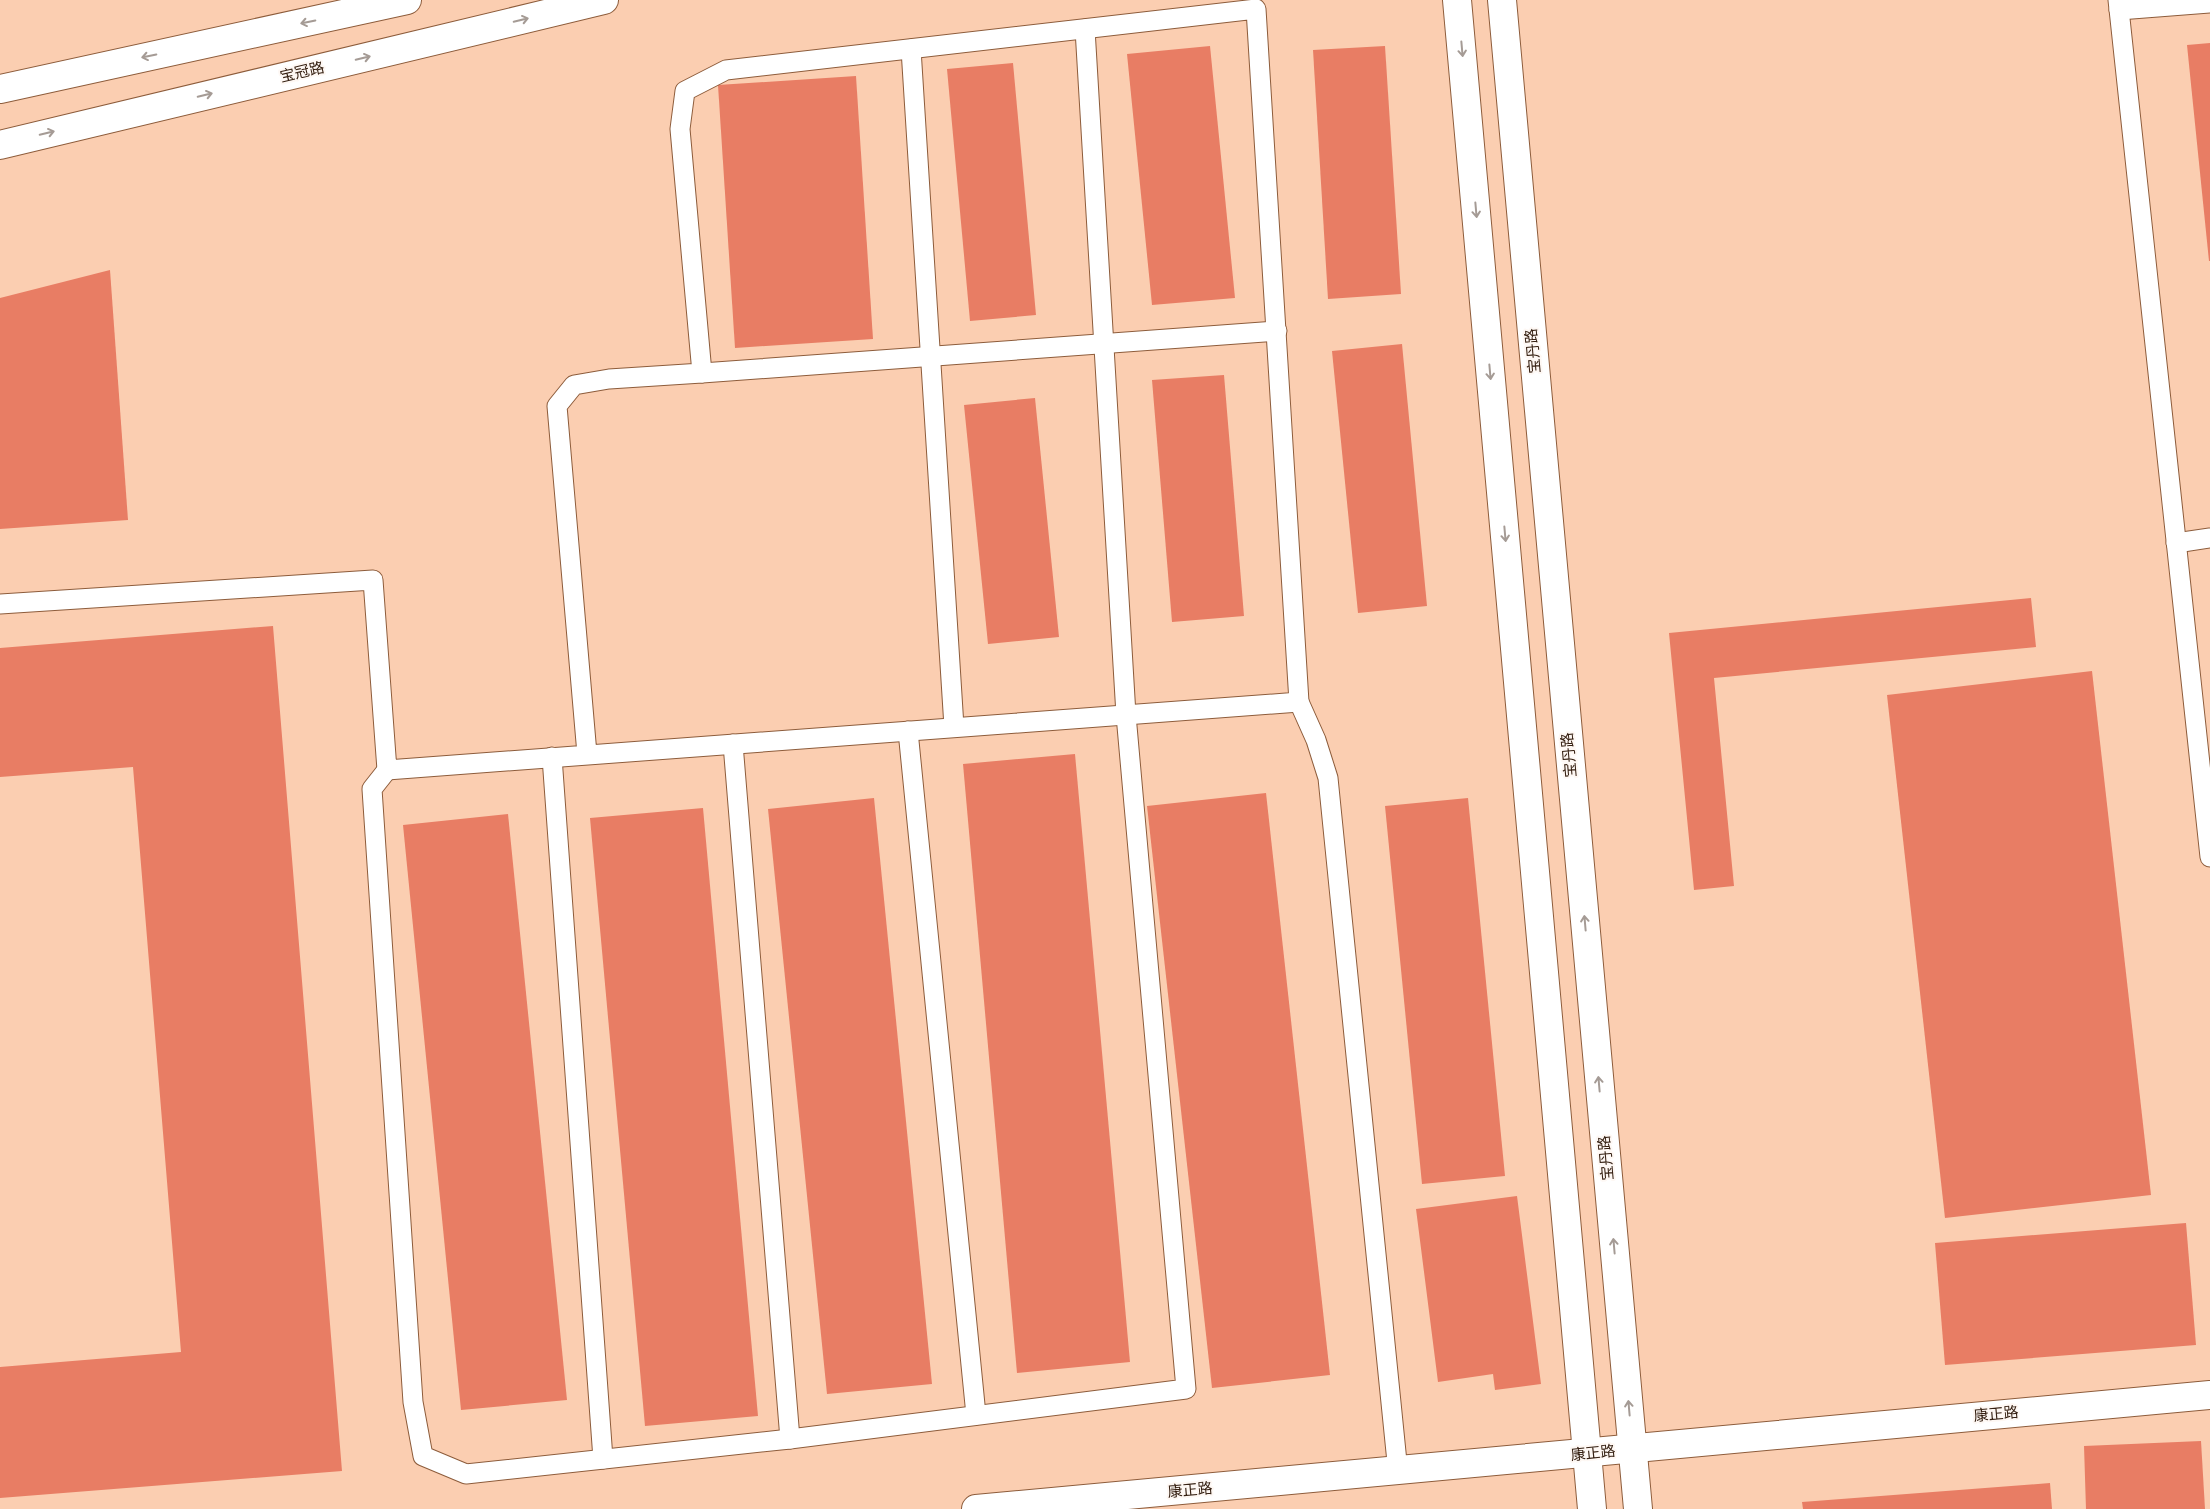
<svg xmlns="http://www.w3.org/2000/svg" width="2210" height="1509" font-family="'Nunito Sans','Noto Sans SC',sans-serif">
	<rect width="100%" height="100%" fill="#fbceb1"/>
	<g fill="#e87d64">
		<polygon points="2210,43 2210,261 2209,261 2187,45"/>
		<polygon points="1210,46 1235,298 1152,305 1127,54"/>
		<polygon points="1385,46 1401,294 1328,299 1313,50"/>
		<polygon points="1013,63 1036,315 970,321 947,69"/>
		<polygon points="856,76 873,339 735,348 718,85"/>
		<polygon points="110,270 128,520 0,529 0,298"/>
		<polygon points="1402,344 1427,606 1358,613 1332,351"/>
		<polygon points="1224,375 1244,616 1172,622 1152,380"/>
		<polygon points="1035,398 1059,637 988,644 964,405"/>
		<polygon points="2031,598 2036,647 1714,678 1734,886 1694,890 1669,633"/>
		<polygon points="273,626 342,1471 0,1498 0,1367 181,1352 133,767 0,777 0,648"/>
		<polygon points="2092,671 2151,1195 1945,1218 1887,695"/>
		<polygon points="1075,754 1130,1362 1017,1373 963,764"/>
		<polygon points="1266,793 1330,1375 1212,1388 1147,806"/>
		<polygon points="874,798 932,1384 827,1394 768,809"/>
		<polygon points="1468,798 1505,1176 1422,1184 1385,806"/>
		<polygon points="703,808 758,1416 645,1426 590,818"/>
		<polygon points="508,814 567,1400 461,1410 403,825"/>
		<polygon points="1517,1196 1541,1384 1495,1390 1493,1374 1438,1382 1416,1209"/>
		<polygon points="2186,1223 2196,1345 1945,1365 1935,1243"/>
		<polygon points="2201,1441 2205,1509 2086,1509 2084,1446"/>
		<polygon points="2050,1483 2052,1509 1803,1509 1802,1502"/>
	</g>
	<g fill="none" stroke-linecap="round" stroke-linejoin="round">
		<defs>
			<g id="service">
				<polyline points="2118,0 2210,857"/>
				<polyline points="2119,10 2210,3"/>
				<polyline points="911,49 954,727"/>
				<polyline points="702,373 1277,331"/>
				<polyline points="2176,543 2210,538"/>
				<polyline points="0,604 373,580 387,770 1299,702 1256,9 726,70 685,91 680,129 702,373 609,379 574,385 557,406 587,754"/>
				<polyline points="1299,702 1316,740 1328,778 1398,1472"/>
				<polyline points="908,731 976,1415"/>
				<polyline points="733,744 790,1439"/>
				<polyline points="552,757 603,1459"/>
				<polyline points="387,770 372,789 413,1402 423,1456 466,1474 790,1439 1186,1389 1126,715 1085,29"/>
			</g>
			<path id="minor" d="M976,1509C1388,1473 1799,1432 2210,1395"/>
			<g id="tertiary">
				<polyline points="1457,0 1592,1509"/>
				<polyline points="1502,0 1638,1509"/>
				<polyline points="0,89 407,0"/>
				<polyline points="0,145 604,0"/>
			</g>
		</defs>
		<use href="#service" stroke="#8d5c3b" stroke-width="21"/>
		<use href="#minor" stroke="#8d5c3b" stroke-width="30"/>
		<use href="#tertiary" stroke="#8d5c3b" stroke-width="30"/>
		<use href="#service" stroke="#fff" stroke-width="19"/>
		<use href="#minor" stroke="#fff" stroke-width="28"/>
		<use href="#tertiary" stroke="#fff" stroke-width="28"/>
	</g>
	<defs><path id="oneway-shaft" d="M-6 0H5M1.5-3L5.5 0L1.5 3" fill="none" stroke-width="1.6" stroke-linecap="round" stroke-linejoin="round" transform="scale(1.25)"/></defs>
	<g stroke="#a59b95">
		<use href="#oneway-shaft" transform="translate(521 20) rotate(-13)"/>
		<use href="#oneway-shaft" transform="translate(308 22) rotate(168)"/>
		<use href="#oneway-shaft" transform="translate(1462 49) rotate(85)"/>
		<use href="#oneway-shaft" transform="translate(149 56) rotate(168)"/>
		<use href="#oneway-shaft" transform="translate(363 58) rotate(-13)"/>
		<use href="#oneway-shaft" transform="translate(205 95) rotate(-13)"/>
		<use href="#oneway-shaft" transform="translate(47 133) rotate(-13)"/>
		<use href="#oneway-shaft" transform="translate(1476 210) rotate(85)"/>
		<use href="#oneway-shaft" transform="translate(1490 372) rotate(85)"/>
		<use href="#oneway-shaft" transform="translate(1505 534) rotate(85)"/>
		<use href="#oneway-shaft" transform="translate(1585 923) rotate(-95)"/>
		<use href="#oneway-shaft" transform="translate(1599 1084) rotate(-95)"/>
		<use href="#oneway-shaft" transform="translate(1614 1246) rotate(-95)"/>
		<use href="#oneway-shaft" transform="translate(1629 1408) rotate(-95)"/>
	</g>
	<g text-anchor="middle" dominant-baseline="central" stroke-width="4" stroke-linejoin="round" paint-order="stroke">
		<g font-size="15" fill="#362113" stroke="#fef8f4">
			<text transform="translate(302 72) rotate(-13)">宝冠路</text>
			<text transform="translate(1533 351) rotate(-95)">宝丹路</text>
			<text transform="translate(1569 755) rotate(-95)">宝丹路</text>
			<text transform="translate(1606 1158) rotate(-95)">宝丹路</text>
			<text transform="translate(1996 1414) rotate(-5)">康正路</text>
			<text transform="translate(1593 1453) rotate(-6)">康正路</text>
			<text transform="translate(1190 1490) rotate(-5)">康正路</text>
		</g>
	</g>
</svg>
